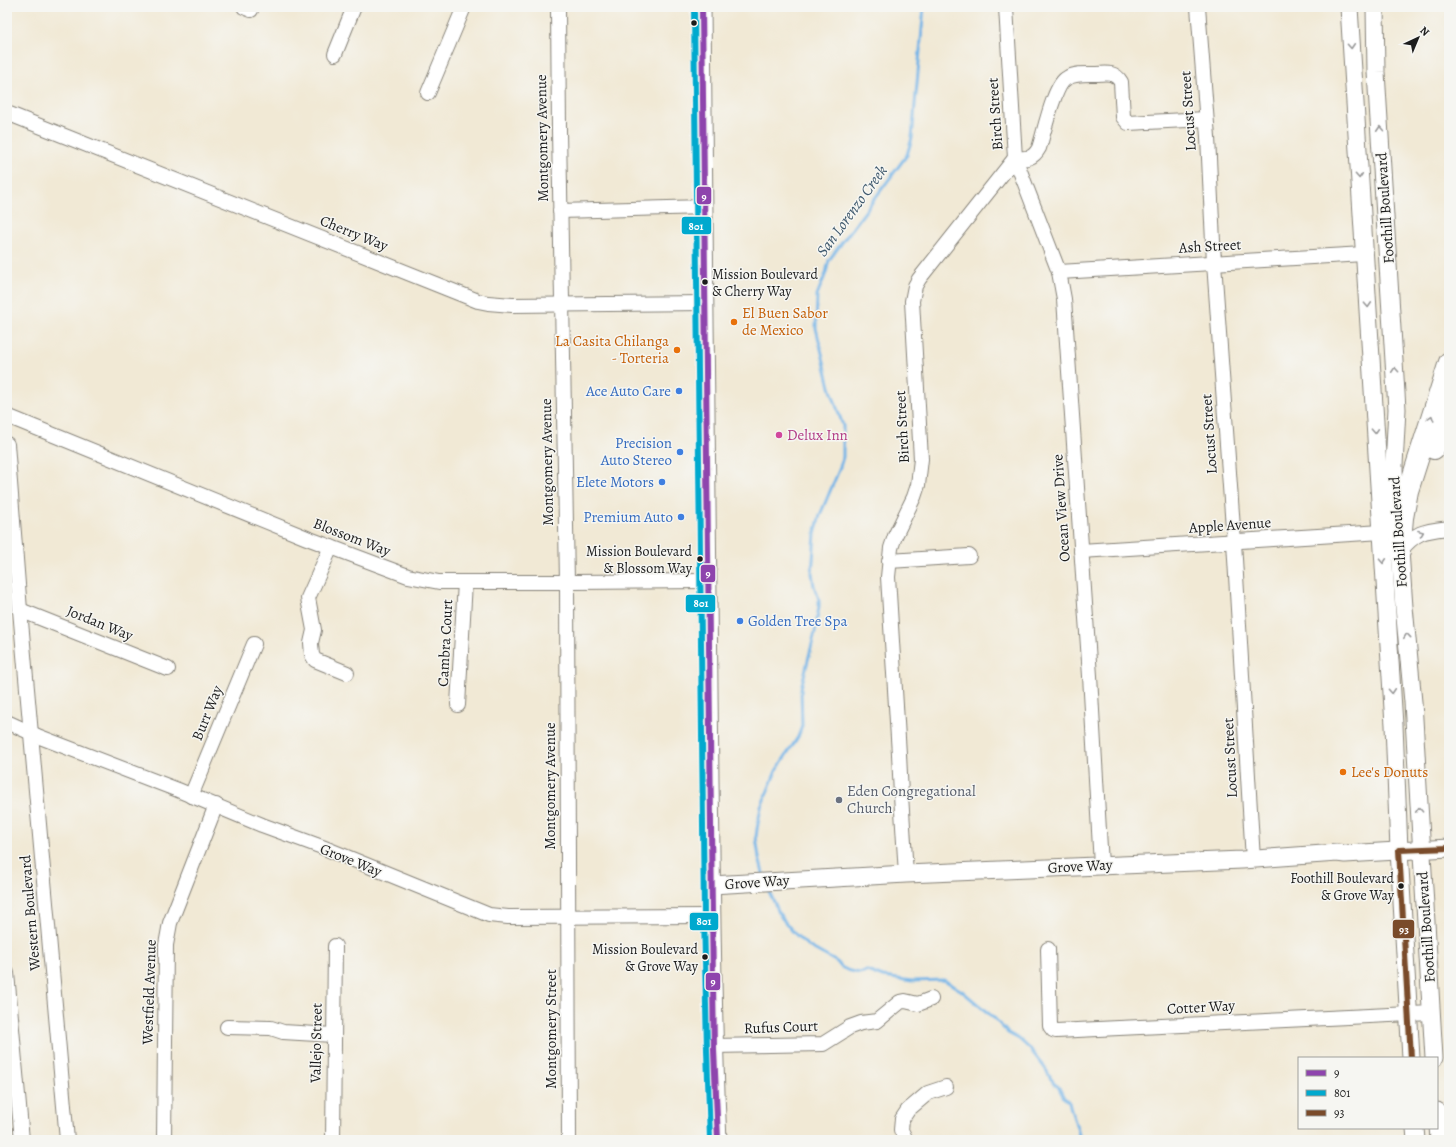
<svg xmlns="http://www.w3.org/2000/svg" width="1456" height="1147" font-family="Alegreya,serif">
	<rect width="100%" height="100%" fill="#f6f6f2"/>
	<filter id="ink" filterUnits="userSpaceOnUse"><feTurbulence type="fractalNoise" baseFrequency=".025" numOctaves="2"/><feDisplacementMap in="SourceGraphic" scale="8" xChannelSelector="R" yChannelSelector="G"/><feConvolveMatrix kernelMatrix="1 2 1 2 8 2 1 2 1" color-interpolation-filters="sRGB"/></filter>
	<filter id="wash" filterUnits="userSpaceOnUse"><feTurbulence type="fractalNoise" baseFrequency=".012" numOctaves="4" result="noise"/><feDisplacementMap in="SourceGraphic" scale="16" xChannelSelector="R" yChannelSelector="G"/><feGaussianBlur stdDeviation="0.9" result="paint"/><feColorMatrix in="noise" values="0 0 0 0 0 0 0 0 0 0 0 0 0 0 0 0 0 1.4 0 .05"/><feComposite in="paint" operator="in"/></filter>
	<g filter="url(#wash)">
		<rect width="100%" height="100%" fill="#f1e9d5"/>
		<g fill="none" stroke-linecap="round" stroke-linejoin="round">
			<g stroke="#73b4e7" stroke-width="3">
				<polyline points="764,877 759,858 756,837 757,829 761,807 776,771 798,737 802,726 801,688 815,632 819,606 819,599 814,586 812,573 815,534 820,515 839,470 843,457 843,426 830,387 816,328 817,295 826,273 829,260 907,155 912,138 924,7"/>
				<path d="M767,887L781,917L794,933L808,946L837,962L841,967L847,970L859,973L867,971L883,977L898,979L912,981L944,980L962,991L995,1019L1008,1033L1019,1039L1030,1049L1045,1068L1051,1079L1059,1088L1064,1098L1069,1101C1071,1114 1078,1126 1080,1140"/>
			</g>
		</g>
	</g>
	<g filter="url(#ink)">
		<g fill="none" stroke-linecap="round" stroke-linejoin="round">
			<defs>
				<g id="minor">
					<polyline points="244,7 251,10"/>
					<polyline points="558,7 559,131 567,582 569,1140"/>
					<polyline points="1006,7 1015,158 1059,272 1064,299 1090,676 1101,865"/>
					<polyline points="1198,7 1208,137 1214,263 1234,542 1253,860"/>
					<polyline points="335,54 354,7"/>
					<polyline points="428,93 464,7"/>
					<polyline points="7,113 478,301 488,303 512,305 705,303"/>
					<path d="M1015,158C1027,159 1033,159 1039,148C1044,133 1054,84 1067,78C1075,73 1087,74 1097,74C1107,73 1115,72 1121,82L1123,117L1128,123L1206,119"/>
					<polyline points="560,211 704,207"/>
					<polyline points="1059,272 1364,254"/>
					<polyline points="7,416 307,538 408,576 439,582 572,582 707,581"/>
					<polyline points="7,444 20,610 67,1140"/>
					<polyline points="331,547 308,598 314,630 311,643 312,655 315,660 347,673"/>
					<polyline points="1081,551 1382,532"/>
					<path d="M1400,551C1417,531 1424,531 1449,528"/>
					<polyline points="889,561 969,556"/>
					<polyline points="20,610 168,669"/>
					<polyline points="458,705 465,582"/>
					<polyline points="7,722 40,737 178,790 262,825 322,847 489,915 508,917 711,916"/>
					<polyline points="191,796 254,644"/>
					<polyline points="906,874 901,795 899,754 888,577 891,548 895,536 914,497 918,485 921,459 912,301 915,286 919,279 1015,158"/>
					<polyline points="1048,949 1050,1026 1053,1030 1056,1031 1431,1013"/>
					<polyline points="7,973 22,1140"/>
					<polyline points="227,1027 271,1028 283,1032 333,1035"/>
					<polyline points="713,1046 823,1044 850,1027 861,1023 877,1021 900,1002 905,1001 918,1004 931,999"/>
					<polyline points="164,1140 166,945 170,923 216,805"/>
					<polyline points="333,1140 335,946"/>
					<polyline points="906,1140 901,1130 902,1119 908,1110 928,1093 946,1087"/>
				</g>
				<g id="major">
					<path d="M702,7C705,265 706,523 710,781C712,901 712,1020 718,1140"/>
					<polyline points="1349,7 1394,725 1399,850 1411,1058"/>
					<polyline points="1375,7 1376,72 1397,409 1394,465 1395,508 1400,551 1404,607 1413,702 1434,1058"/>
					<polyline points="711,885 906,874 1242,860 1337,853 1345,854 1449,848"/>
					<polyline points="1437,1111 1439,1140"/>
					<polyline points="1415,1128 1416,1140"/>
				</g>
				<g id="highway">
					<polyline points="1434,449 1449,412"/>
					<polyline points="1400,551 1403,518 1408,491 1449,362"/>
				</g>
			</defs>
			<use href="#minor" stroke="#868278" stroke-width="16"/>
			<use href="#major" stroke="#868278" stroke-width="19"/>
			<use href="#highway" stroke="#868278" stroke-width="22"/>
			<use href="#minor" stroke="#fff" stroke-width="14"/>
			<use href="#major" stroke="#fff" stroke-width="17"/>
			<use href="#highway" stroke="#fff" stroke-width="20"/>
			<defs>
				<polyline id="bus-1" points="702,7 712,916 714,1050 718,1140"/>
				<polyline id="bus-2" points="694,7 704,916 707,1050 710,1140"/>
				<polyline id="bus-3" points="1411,1058 1399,850 1449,848"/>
			</defs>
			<use href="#bus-1" stroke="#f6f6f2" stroke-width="9"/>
			<use href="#bus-2" stroke="#f6f6f2" stroke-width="9"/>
			<use href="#bus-3" stroke="#f6f6f2" stroke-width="9"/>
			<use href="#bus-1" stroke="#8e44ad" stroke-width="6"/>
			<use href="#bus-2" stroke="#00a9ce" stroke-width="6"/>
			<use href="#bus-3" stroke="#7a4b2a" stroke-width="6"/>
		</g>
		<defs><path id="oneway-chevron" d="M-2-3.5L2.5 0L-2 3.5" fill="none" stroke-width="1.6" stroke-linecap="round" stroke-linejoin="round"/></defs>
		<g stroke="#999">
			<use href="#oneway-chevron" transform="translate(1351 46) rotate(86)"/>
			<use href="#oneway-chevron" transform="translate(1380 129) rotate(-94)"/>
			<use href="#oneway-chevron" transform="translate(1359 176) rotate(86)"/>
			<use href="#oneway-chevron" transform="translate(1368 305) rotate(87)"/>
			<use href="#oneway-chevron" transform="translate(1395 370) rotate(-94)"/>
			<use href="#oneway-chevron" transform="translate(1431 418) rotate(-72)"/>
			<use href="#oneway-chevron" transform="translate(1375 431) rotate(87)"/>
			<use href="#oneway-chevron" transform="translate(1421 533) rotate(-21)"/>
			<use href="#oneway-chevron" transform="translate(1383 561) rotate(87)"/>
			<use href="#oneway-chevron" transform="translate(1407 636) rotate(-96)"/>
			<use href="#oneway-chevron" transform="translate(1392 691) rotate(86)"/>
			<use href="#oneway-chevron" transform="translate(1419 810) rotate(-93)"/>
		</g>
	</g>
	<g fill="#1c1c1c" stroke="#f6f6f2" stroke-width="1.5">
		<circle cx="694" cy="23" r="3.5"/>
		<circle cx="705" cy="282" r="3.5"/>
		<circle cx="700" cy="559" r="3.5"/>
		<circle cx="1401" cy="886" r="3.5"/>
		<circle cx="705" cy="957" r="3.5"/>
	</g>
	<g fill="#e8710a" stroke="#f6f6f2" stroke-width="1.5">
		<circle cx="734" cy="322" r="4"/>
		<circle cx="677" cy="350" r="4"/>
		<circle cx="1343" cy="772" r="4"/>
	</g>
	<g fill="#3f7fe0" stroke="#f6f6f2" stroke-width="1.5">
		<circle cx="679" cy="391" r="4"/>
		<circle cx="680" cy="452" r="4"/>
		<circle cx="662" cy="482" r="4"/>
		<circle cx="681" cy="517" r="4"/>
		<circle cx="740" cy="621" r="4"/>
	</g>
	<circle fill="#d1479c" stroke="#f6f6f2" stroke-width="1.5" cx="779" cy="435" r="4"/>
	<circle fill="#6b7280" stroke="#f6f6f2" stroke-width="1.5" cx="839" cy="800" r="4"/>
	<g text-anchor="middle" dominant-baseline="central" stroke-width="3" stroke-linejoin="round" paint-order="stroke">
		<g font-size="14" fill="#1c1c1c" stroke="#f6f6f2" text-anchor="end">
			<text x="712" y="274" text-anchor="start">Mission Boulevard<tspan x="712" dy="17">&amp; Cherry Way</tspan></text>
			<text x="692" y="551">Mission Boulevard<tspan x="692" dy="17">&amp; Blossom Way</tspan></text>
			<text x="1394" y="878">Foothill Boulevard<tspan x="1394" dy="17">&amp; Grove Way</tspan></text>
			<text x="698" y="949">Mission Boulevard<tspan x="698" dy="17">&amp; Grove Way</tspan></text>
		</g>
		<g font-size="15" fill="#1c1c1c" stroke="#f6f6f2">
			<text transform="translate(1188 111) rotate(-94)">Locust Street</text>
			<text transform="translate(995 114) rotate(-94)">Birch Street</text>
			<text transform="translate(542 138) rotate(-91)">Montgomery Avenue</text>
			<text transform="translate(1385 208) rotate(-94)">Foothill Boulevard</text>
			<text transform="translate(354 233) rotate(22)">Cherry Way</text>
			<text transform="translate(1210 246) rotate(-3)">Ash Street</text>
			<text transform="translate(902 427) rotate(-93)">Birch Street</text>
			<text transform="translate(1209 434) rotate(-94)">Locust Street</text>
			<text transform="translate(547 462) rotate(-91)">Montgomery Avenue</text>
			<text transform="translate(1061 508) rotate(-94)">Ocean View Drive</text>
			<text transform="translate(1230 525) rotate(-4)">Apple Avenue</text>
			<text transform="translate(1398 532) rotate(-94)">Foothill Boulevard</text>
			<text transform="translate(352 537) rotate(21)">Blossom Way</text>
			<text transform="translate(100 623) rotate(22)">Jordan Way</text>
			<text transform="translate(445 643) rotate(-87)">Cambra Court</text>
			<text transform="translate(207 713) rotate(-68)">Burr Way</text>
			<text transform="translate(1230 758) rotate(-93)">Locust Street</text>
			<text transform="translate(550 786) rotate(-90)">Montgomery Avenue</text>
			<text transform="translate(351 860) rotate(22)">Grove Way</text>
			<text transform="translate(1080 866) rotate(-3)">Grove Way</text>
			<text transform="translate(757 882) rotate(-4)">Grove Way</text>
			<text transform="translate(30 913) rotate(-95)">Western Boulevard</text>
			<text transform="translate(1426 927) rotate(-94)">Foothill Boulevard</text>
			<text transform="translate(149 992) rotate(-88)">Westfield Avenue</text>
			<text transform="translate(1201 1007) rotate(-3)">Cotter Way</text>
			<text transform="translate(781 1027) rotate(-2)">Rufus Court</text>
			<text transform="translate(551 1029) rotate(-90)">Montgomery Street</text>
			<text transform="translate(316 1043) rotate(-89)">Vallejo Street</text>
		</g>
		<g font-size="15" fill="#c56008" stroke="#f6f6f2" text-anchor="start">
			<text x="742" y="313">El Buen Sabor<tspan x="742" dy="17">de Mexico</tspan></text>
			<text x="669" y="341" text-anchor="end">La Casita Chilanga<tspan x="669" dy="17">- Torteria</tspan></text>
			<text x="1351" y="772">Lee's Donuts</text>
		</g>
		<g font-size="15" fill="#366cbe" stroke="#f6f6f2" text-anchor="end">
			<text x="671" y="391">Ace Auto Care</text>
			<text x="672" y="443">Precision<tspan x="672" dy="17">Auto Stereo</tspan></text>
			<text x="654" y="482">Elete Motors</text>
			<text x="673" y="517">Premium Auto</text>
			<text x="748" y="621" text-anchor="start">Golden Tree Spa</text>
		</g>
		<g font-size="15" fill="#b23c85" stroke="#f6f6f2" text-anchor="start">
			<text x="787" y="435">Delux Inn</text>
		</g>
		<g font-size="15" fill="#5b616d" stroke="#f6f6f2" text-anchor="start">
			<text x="847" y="791">Eden Congregational<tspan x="847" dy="17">Church</tspan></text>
		</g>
		<g font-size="16" font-style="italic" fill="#3f596d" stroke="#f6f6f2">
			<text transform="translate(852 211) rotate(-54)">San Lorenzo Creek</text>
		</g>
	</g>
	<g stroke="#f6f6f2" stroke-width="1.5">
		<rect x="696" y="186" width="16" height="19" rx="4" fill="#8e44ad"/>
		<rect x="681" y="216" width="31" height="19" rx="4" fill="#00a9ce"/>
		<rect x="700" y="564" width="16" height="19" rx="4" fill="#8e44ad"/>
		<rect x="685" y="594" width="31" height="19" rx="4" fill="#00a9ce"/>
		<rect x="689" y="912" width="30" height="19" rx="4" fill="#00a9ce"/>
		<rect x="1392" y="919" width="23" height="20" rx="4" fill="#7a4b2a"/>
		<rect x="705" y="972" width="16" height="19" rx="4" fill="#8e44ad"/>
	</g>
	<g font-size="11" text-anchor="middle" font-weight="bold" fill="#fff">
		<text x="704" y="200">9</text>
		<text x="696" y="230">801</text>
		<text x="708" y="577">9</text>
		<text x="701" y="607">801</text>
		<text x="704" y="925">801</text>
		<text x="1404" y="933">93</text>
		<text x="713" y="985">9</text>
	</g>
	<rect width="1456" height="1147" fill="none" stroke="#f6f6f2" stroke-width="24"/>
	<rect x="1298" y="1057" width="140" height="72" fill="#f6f6f2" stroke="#9f9f9c"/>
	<rect x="1306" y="1070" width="20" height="6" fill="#8e44ad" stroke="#9f9f9c"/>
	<text x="1334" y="1077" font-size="12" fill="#1c1c1c">9</text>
	<rect x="1306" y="1090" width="20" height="6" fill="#00a9ce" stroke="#9f9f9c"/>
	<text x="1334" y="1097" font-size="12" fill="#1c1c1c">801</text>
	<rect x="1306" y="1110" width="20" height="6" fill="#7a4b2a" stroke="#9f9f9c"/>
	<text x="1334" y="1117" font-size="12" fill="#1c1c1c">93</text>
	<g transform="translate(1418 38) rotate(44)" stroke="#f6f6f2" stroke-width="3" paint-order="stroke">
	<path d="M0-3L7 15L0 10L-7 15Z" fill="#1c1c1c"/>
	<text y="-6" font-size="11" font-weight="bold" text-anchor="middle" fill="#1c1c1c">N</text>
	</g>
</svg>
